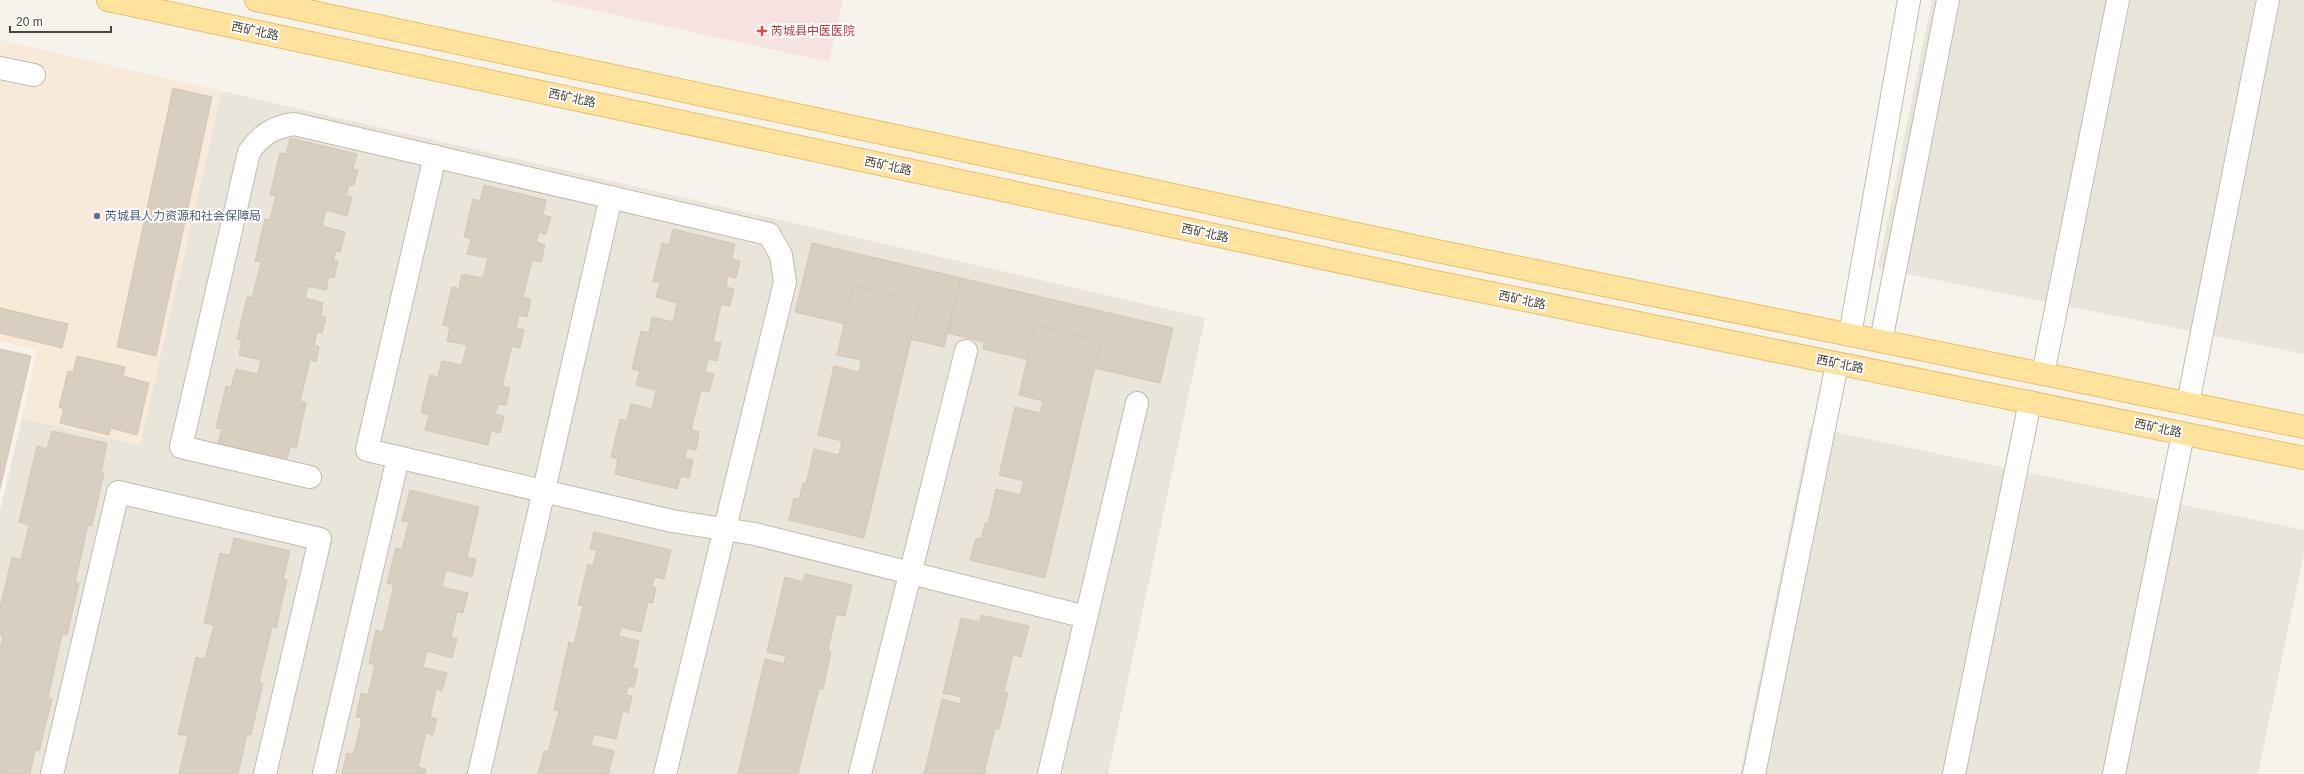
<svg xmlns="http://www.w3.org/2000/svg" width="2304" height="774" font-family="Arial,'Noto Sans SC',sans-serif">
	<rect width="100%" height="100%" fill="#f6f3ec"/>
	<g fill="#eae5da">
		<polygon points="1932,0 2304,0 2304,354 1878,268"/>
		<polygon points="222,91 1205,318 1108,774 0,774 0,512 22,418 140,445"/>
		<polygon points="1810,427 2304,530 2304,552 2258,774 1740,774"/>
	</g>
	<polygon fill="#f7ead8" points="0,40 222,91 140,445 22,418 37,350 0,341"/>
	<polygon fill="#f6e3e0" points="547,0 843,0 829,62"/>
	<g fill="#d8cfc1" stroke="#d3c7b4">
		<polygon points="173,88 212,97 156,356 117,347"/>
		<polygon points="290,138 357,154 353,169 358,170 354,185 349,185 346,195 352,197 347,216 326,210 322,226 345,232 340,252 336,251 333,260 338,261 334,278 329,277 326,290 308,286 305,298 323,303 321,316 326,318 322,333 317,332 314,345 319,347 316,362 310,360 300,401 306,403 296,448 290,447 286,463 217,447 222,429 216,428 226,386 231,387 236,369 258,374 261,360 239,355 242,340 237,339 247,297 252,298 261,262 255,261 265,219 270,220 276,196 270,195 280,153 286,154"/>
		<polygon points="484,185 546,200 543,215 551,217 546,234 539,232 536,242 545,245 541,262 532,260 523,297 531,299 527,317 519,315 516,328 524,330 520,348 512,346 502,386 510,388 506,405 498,404 495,414 504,416 500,433 491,431 488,445 425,430 429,415 421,413 430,375 438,377 442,361 462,365 467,345 447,341 450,327 443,325 452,287 459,289 462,274 483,278 488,258 467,254 471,239 464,237 473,199 480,201"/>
		<polygon points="673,229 735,244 732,259 740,261 736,278 728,276 726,287 734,289 730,306 721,304 713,341 721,343 717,361 708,359 705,372 714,374 709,392 701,390 691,430 699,432 696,450 687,448 685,458 693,460 689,478 681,476 677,489 615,474 618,459 611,457 620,419 627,421 631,404 652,409 656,390 636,385 640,371 632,369 641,331 649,333 652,317 673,322 677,303 656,297 660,283 653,281 662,243 669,245"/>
		<polygon points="812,243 961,278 944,347 795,312"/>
		<polygon points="961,278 1173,328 1160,383 1086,366 1084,373 983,349 984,342 948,333"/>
		<polygon points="853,285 920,301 864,538 789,520 794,498 799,499 803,483 806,484 814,449 839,455 842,441 818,435 834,366 859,372 861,360 837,355"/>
		<polygon points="0,308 68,324 62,348 0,333"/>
		<polygon points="1035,325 1101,341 1045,578 970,560 976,538 981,539 985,523 988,524 996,489 1020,495 1024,481 999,475 1015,407 1040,413 1043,401 1019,395"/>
		<polygon points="0,349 31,356 0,489"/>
		<polygon points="77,356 125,367 123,376 149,383 137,435 111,428 109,435 60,423 64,409 59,407 68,371 73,372"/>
		<polygon points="52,431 107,443 101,473 104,473 92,526 88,525 75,582 79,583 67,635 62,634 48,698 52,699 39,751 35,750 30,774 0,774 0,650 3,636 0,635 0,608 12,557 21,560 29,525 19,522 37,446 47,449"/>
		<polygon points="410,490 479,507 467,557 476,559 472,577 446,570 442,587 468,593 463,613 457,611 451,638 457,639 452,658 427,651 423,667 447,673 442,691 436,689 430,717 437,719 433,735 426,733 418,767 426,769 425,774 342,774 347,753 354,754 362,718 356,717 361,693 368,695 375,665 369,663 376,630 383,632 394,585 387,583 396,548 402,549 409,522 402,521"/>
		<polygon points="594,532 671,550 664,579 654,577 652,587 656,588 653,603 648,602 641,632 621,627 619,636 639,641 633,668 638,669 634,687 628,686 626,695 632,696 628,713 623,711 616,739 594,734 591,745 614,751 608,774 538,774 544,751 548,752 559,711 554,710 569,642 574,644 583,606 578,605 588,564 593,566 597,550 590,549"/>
		<polygon points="234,538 290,551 283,579 287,580 276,628 272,627 259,682 263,683 251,735 247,734 238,774 179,774 188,736 178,734 196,657 205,659 214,625 204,623 220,553 230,555"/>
		<polygon points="805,574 852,585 845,616 836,614 828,651 831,652 823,689 819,688 798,774 738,774 765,659 784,664 786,656 767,652 785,577 803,582"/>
		<polygon points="981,615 1029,626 1021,657 1013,655 1004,692 1008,693 999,729 995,728 984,774 924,774 942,699 960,704 962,697 943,693 961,618 980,622"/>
	</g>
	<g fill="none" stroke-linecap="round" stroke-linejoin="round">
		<defs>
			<g id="minor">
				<polyline points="0,68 34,75"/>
				<polyline points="435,156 367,450 672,521 755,534 1086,617"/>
				<polyline points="1850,335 1909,0"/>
				<polyline points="1881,341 1948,0"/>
				<polyline points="2043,374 2118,0"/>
				<polyline points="2188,403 2268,0"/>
				<path d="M310,477L181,447L249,152C261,135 273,127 294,124L769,234L781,255L785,282L665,774"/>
				<polyline points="52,774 118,492 320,539 265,774"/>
				<polyline points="324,774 398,458"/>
				<polyline points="479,774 611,197"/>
				<polyline points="860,774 966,351"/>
				<polyline points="1049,774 1137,403"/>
				<polyline points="1754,774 1837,364"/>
				<polyline points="1954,774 2030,402"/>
				<polyline points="2114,774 2183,434"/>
			</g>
			<g id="major">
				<polyline points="108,0 1426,280 2304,458"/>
				<polyline points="256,0 1432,250 2304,427"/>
			</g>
		</defs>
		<use href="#minor" stroke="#c2bbae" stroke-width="24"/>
		<use href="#major" stroke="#e6c16a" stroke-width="24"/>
		<use href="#minor" stroke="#fff" stroke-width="22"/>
		<use href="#major" stroke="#ffe39c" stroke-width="22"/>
	</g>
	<path fill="#e0444e" stroke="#fff" stroke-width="1.5" d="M760 25h4v4h4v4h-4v4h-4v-4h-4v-4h4z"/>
	<circle fill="#5c6f8a" stroke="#fff" stroke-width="1.5" cx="97" cy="216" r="4"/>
	<g text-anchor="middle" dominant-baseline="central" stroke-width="4" stroke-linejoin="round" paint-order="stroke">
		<g font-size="12" fill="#4b4439" stroke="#fff">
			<text transform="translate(255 31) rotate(12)">西矿北路</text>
			<text transform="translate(572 98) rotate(12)">西矿北路</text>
			<text transform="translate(888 166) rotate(12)">西矿北路</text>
			<text transform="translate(1205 233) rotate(12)">西矿北路</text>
			<text transform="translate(1522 300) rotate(12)">西矿北路</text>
			<text transform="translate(1840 364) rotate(11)">西矿北路</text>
			<text transform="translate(2158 428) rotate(12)">西矿北路</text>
		</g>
		<g font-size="12" fill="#be3a42" stroke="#fff" text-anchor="start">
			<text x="771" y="31">芮城县中医医院</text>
		</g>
		<g font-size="12" fill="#4e5e75" stroke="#fff" text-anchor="start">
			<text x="105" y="216">芮城县人力资源和社会保障局</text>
		</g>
	</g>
	<path d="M10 26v6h101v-6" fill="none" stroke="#4b4439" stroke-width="2"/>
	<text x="16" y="26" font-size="12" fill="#4b4439" stroke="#ffffff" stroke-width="3" paint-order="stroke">20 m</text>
</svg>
